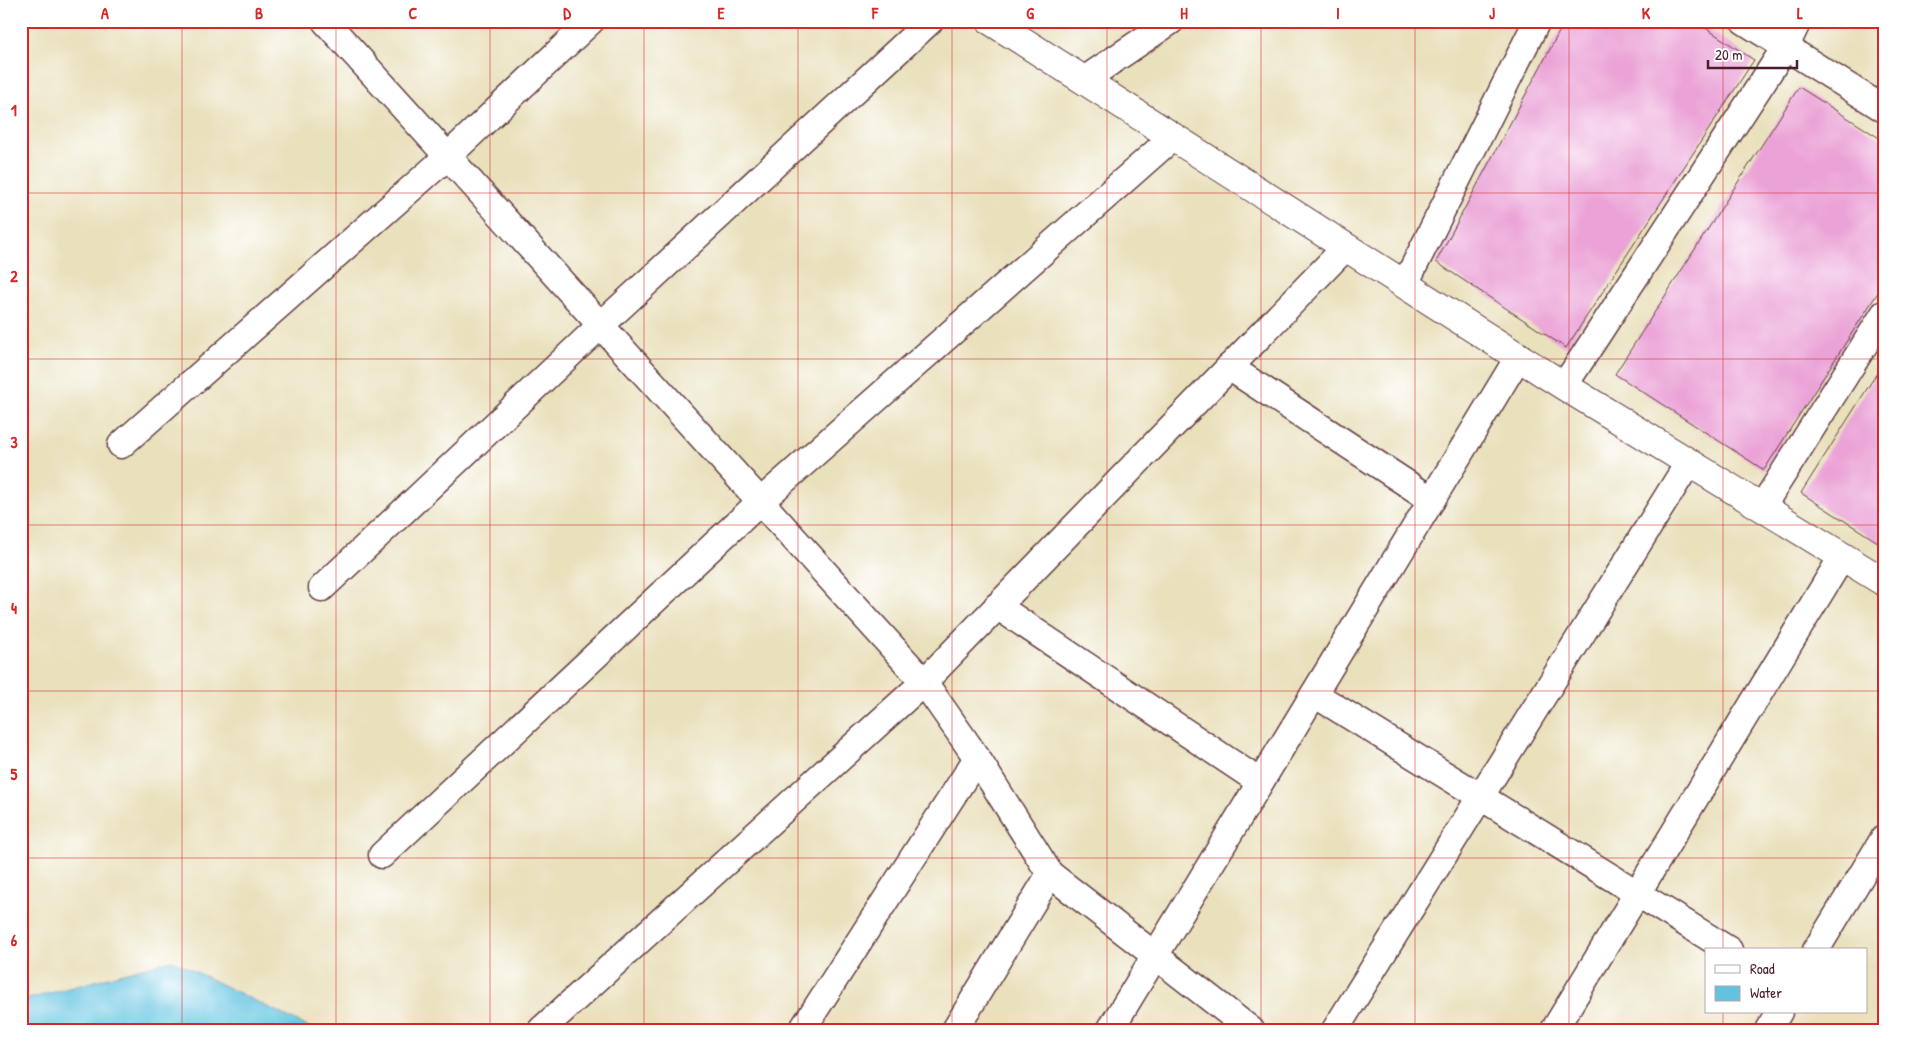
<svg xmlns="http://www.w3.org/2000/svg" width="1905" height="1051" font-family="'Patrick Hand',sans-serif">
	<rect width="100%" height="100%" fill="#fff"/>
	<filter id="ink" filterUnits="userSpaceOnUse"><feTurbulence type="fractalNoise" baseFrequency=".02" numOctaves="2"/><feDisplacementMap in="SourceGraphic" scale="10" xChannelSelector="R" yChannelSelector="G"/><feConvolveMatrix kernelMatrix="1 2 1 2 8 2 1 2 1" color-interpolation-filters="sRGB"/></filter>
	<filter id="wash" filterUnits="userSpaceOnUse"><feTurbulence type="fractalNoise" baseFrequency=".0096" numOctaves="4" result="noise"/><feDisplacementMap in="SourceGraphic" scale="20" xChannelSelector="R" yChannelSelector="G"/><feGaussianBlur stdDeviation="1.12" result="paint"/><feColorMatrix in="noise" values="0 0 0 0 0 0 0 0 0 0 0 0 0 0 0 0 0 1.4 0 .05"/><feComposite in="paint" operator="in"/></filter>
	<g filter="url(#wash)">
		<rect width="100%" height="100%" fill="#e9e0bc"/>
		<polygon fill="#62c3e1" stroke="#567186" points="172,960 314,1030 21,1030 21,1001"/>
		<g id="blocks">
			<g fill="#eba3d7">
				<polygon points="1565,21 1695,21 1754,60 1566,348 1436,262"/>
				<polygon points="1799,87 1884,141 1884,283 1764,470 1615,374"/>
				<polygon points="1884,362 1884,546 1801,493"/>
			</g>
		</g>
	</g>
	<g filter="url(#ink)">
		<use href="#blocks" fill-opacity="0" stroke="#623c41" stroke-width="1"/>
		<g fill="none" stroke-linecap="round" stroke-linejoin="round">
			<defs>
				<g id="minor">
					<polyline points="325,21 924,682 977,758 1050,874 1251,1030"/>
					<polyline points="1744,21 1884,109"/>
					<polyline points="1084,80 1171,21"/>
					<polyline points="1405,284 1537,21"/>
					<polyline points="1229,367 1432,500"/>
					<polyline points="1564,386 1786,46 1798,21"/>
					<polyline points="121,445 448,156 591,21"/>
					<polyline points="1762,507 1884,314"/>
					<polyline points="322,588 601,325 930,21"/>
					<polyline points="997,606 1260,782"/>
					<polyline points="1314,694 1729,950"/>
					<polyline points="382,855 761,501 1173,137"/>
					<polyline points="1816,950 1884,838"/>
					<polyline points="541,1030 924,682 1346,247"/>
					<polyline points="802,1030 977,758"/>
					<polyline points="955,1030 1050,874"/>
					<polyline points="1110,1030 1519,356"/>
					<polyline points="1335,1030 1689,462"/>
					<polyline points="1554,1030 1842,557"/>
					<polyline points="1768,1030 1779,1012"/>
				</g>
				<polyline id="tertiary" points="991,21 1564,386 1884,582"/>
			</defs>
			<use href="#minor" stroke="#623c41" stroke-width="29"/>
			<use href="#tertiary" stroke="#623c41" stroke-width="30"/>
			<use href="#minor" stroke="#fff" stroke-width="26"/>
			<use href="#tertiary" stroke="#fff" stroke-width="28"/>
		</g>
	</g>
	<path fill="none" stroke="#d62828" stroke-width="1" stroke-opacity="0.55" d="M182,21V1030M336,21V1030M490,21V1030M644,21V1030M798,21V1030M952,21V1030M1107,21V1030M1261,21V1030M1415,21V1030M1569,21V1030M1723,21V950M21,193H1884M21,359H1884M21,525H1884M21,691H1884M21,858H1884M1723,1012V1030"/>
	<rect width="1905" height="1051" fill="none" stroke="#fff" stroke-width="55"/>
	<rect x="1705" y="948" width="162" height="65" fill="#ffffff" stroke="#b7a5aa"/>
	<rect x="1715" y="965" width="25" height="8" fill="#ffffff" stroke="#b7a5aa"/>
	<text x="1750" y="974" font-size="15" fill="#4a1f2b">Road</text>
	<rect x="1715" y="986" width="25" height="15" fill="#62c3e1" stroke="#b7a5aa"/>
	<text x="1750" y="998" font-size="15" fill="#4a1f2b">Water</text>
	<path d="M1708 60v8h89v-8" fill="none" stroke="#4a1f2b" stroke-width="2.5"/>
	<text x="1715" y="60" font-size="15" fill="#4a1f2b" stroke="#ffffff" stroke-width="4" paint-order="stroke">20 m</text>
	<rect x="28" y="28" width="1850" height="996" fill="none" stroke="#d62828" stroke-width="2"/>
	<g font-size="16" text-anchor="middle" font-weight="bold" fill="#d62828">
		<text x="105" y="19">A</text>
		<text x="259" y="19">B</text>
		<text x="413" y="19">C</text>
		<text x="567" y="19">D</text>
		<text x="721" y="19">E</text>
		<text x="875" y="19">F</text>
		<text x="1030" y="19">G</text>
		<text x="1184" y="19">H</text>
		<text x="1338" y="19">I</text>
		<text x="1492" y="19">J</text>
		<text x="1646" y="19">K</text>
		<text x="1800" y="19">L</text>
		<text x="14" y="116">1</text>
		<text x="14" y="282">2</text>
		<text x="14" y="448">3</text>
		<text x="14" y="614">4</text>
		<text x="14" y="780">5</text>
		<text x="14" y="946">6</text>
	</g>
</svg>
